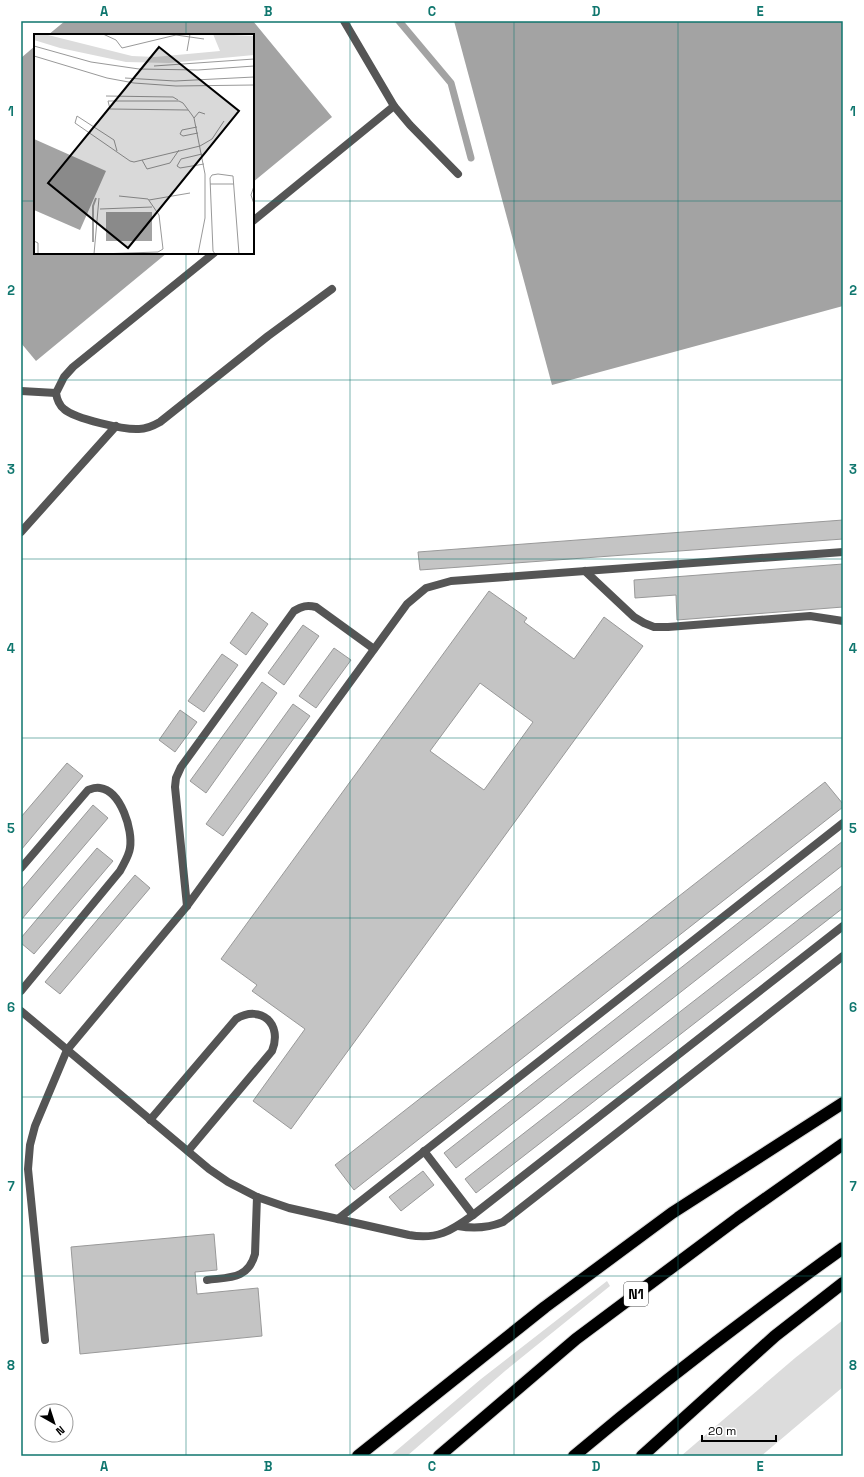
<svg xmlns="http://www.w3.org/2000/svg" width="864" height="1477" font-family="'Space Grotesk',sans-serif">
	<rect width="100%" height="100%" fill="#fff"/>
	<g fill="#dcdcdc">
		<polygon points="607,1281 610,1286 505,1371 407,1456 390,1456 481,1379"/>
		<polygon points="843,1320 843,1387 761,1456 681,1456 795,1358"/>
	</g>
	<g fill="#a3a3a3">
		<polygon points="65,21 253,21 332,117 253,182 253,35 48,35"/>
		<polygon points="454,21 843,21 843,306 552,385"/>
		<polygon points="35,46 35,253 167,253 36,361 21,343 21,58"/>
	</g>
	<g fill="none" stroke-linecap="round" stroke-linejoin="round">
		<polyline stroke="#a3a3a3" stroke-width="7" points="399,21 451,83 471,158"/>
	</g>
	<g fill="#c4c4c4" stroke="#999" fill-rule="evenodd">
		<polygon points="843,520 843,539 420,570 418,552"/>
		<polygon points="843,564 843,607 677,620 676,595 635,598 634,580"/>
		<path d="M489,591L527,618L524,622L574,659L604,617L643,646L291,1129L253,1101L305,1029L252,991L257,985L221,959ZM480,683L533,722L484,790L430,751Z"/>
		<polygon points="252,612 268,624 246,655 230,643"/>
		<polygon points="303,625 319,636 284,685 268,673"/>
		<polygon points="334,648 351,660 316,708 299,696"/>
		<polygon points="222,654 238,665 204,712 188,701"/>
		<polygon points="262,682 277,693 206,793 190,781"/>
		<polygon points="293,704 310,716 223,836 206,824"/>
		<polygon points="180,710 197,722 175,752 159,740"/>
		<polygon points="67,763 83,776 21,850 21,817"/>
		<polygon points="825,782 843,804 843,807 354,1190 335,1165"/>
		<polygon points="93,805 108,818 21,920 21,890"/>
		<polygon points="843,841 843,865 456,1168 444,1153"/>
		<polygon points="97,848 113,861 34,954 21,943 21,938"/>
		<polygon points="135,875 150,888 60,994 45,982"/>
		<polygon points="843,885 843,908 476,1193 465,1179"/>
		<polygon points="423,1171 434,1185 401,1211 389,1197"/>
		<polygon points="214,1234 217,1270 195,1272 197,1294 258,1288 262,1336 80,1354 71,1247"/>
	</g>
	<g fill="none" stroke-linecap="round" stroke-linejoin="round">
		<defs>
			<g id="highway">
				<polyline points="358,1456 545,1307 672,1213 843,1103"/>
				<polyline points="439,1456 576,1339 738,1218 843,1144"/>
				<path d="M574,1456C661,1383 751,1314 843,1248"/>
				<polyline points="642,1456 775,1336 843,1283"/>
			</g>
		</defs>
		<use href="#highway" stroke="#dbdbdb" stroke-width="14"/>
		<g stroke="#555" stroke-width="8">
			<polyline points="344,21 394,106 410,125 458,174"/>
			<polyline points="253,221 394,106"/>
			<path d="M214,253L73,367L64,377L56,393C57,400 59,405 64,409C75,419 125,430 139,429C147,429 153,426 160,422L268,336L332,289"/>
			<polyline points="21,391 56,393"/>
			<polyline points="21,532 116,426"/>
			<polyline points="585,571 634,617 644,623 654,627 668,627 810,616 843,621"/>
			<path d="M21,868L88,790C91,789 95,787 100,788C121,791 133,830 130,848C129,856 124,863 120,871L21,991"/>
			<path d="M187,906L175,787L176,778L181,767L294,611C302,606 307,605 316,607L374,649"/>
			<path d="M21,1011L209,1169L228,1182L257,1197L289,1208L409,1235C437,1240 451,1231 473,1215L843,926"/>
			<path d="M150,1120L236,1019C261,1004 283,1024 272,1051L188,1151"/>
			<polyline points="424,1151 473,1215"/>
			<polyline points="338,1219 843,823"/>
			<path d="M458,1226C475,1229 488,1228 503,1222L843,956"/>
			<path d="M207,1280C228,1277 248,1280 255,1254L257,1197"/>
			<polyline points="45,1340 28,1169 30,1145 35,1126 67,1050 187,906 407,604 426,588 451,581 843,552"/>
		</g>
		<use href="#highway" stroke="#000" stroke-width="12"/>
	</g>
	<path fill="none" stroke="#0f766e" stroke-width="1" stroke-opacity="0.55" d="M186,21V35M350,21V1456M514,21V1456M678,21V1456M21,201H35M253,201H843M186,253V1456M21,380H843M21,559H843M21,738H843M21,918H843M21,1097H843M21,1276H843"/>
	<g text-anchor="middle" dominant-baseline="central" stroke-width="3.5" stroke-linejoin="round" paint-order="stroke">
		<rect fill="#fff" stroke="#4c4c4c" stroke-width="1" x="624" y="1282" width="24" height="24" rx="3"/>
		<g font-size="14" font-weight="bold" fill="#000">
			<text x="636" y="1294">N1</text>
		</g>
	</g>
	<g transform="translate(34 34)">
		<rect width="220" height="220" fill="#fff"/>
		<path d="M0,0H10L98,22L121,23L186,17L179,0L220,2V21L135,29L92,28L26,14L0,6Z" fill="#dcdcdc"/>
		<path d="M0,105L72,137L46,196L0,176ZM72,178H118V207H72Z" fill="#a3a3a3"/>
		<path fill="none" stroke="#a3a3a3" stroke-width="2" d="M59,208V172L62,164"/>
		<path fill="none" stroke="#999" stroke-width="1" d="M69,0L82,6L88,14L142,1L170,5M0,12L57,28L105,35L164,36L220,32M153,17L156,0M0,22L73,44L100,49L142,52L220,51M120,32L220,25M91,44L141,47L220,43M72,62L139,63L144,66M154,76L76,75L74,67H145L149,69L158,81L160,84L171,140V184L164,220M160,84L165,78L171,80M163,93L148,96L146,100L149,102L164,99M83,117L80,106L43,82L41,89L96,127L100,128L166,112L178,105L190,87M168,120L147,125L143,132L146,134L170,130M108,126L113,135L136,129L145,116M176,150H200M220,152L217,161L220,170M115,166L156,159M66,175L118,173M0,207L4,209V220M60,220L65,164M65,220L124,218L129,215L125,181L114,165L85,162M181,220L179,217L176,144L178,141L184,140L199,142L205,220"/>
		<path fill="#000" fill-opacity="0.15" stroke="#000" stroke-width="2" d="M125,13L205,77L94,214L14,149Z"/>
		<rect width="220" height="220" fill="none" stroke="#000" stroke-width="2"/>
	</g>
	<rect width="864" height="1477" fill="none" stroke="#ffffff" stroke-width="44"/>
	<g transform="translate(54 1423) rotate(141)"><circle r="19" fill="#ffffff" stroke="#999999"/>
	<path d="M0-3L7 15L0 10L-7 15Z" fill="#000000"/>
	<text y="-6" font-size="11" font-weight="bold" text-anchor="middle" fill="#000000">N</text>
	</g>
	<path d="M702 1435v6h74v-6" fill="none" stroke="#000000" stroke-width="2"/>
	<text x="708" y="1435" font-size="12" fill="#000000" stroke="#ffffff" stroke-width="3" paint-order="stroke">20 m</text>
	<rect x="22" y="22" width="820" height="1433" fill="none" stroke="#0f766e" stroke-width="1.5"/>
	<g font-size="13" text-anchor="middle" font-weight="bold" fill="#0f766e">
		<text x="104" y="16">A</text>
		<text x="268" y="16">B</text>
		<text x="432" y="16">C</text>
		<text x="596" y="16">D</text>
		<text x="760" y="16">E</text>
		<text x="11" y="116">1</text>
		<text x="853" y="116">1</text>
		<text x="11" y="295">2</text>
		<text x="853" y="295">2</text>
		<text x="11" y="474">3</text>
		<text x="853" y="474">3</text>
		<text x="11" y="653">4</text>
		<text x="853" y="653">4</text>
		<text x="11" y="833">5</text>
		<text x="853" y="833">5</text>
		<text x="11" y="1012">6</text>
		<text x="853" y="1012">6</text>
		<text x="11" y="1191">7</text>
		<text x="853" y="1191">7</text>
		<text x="11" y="1370">8</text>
		<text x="853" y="1370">8</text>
		<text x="104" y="1471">A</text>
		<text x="268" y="1471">B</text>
		<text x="432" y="1471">C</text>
		<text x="596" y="1471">D</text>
		<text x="760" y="1471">E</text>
	</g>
</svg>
